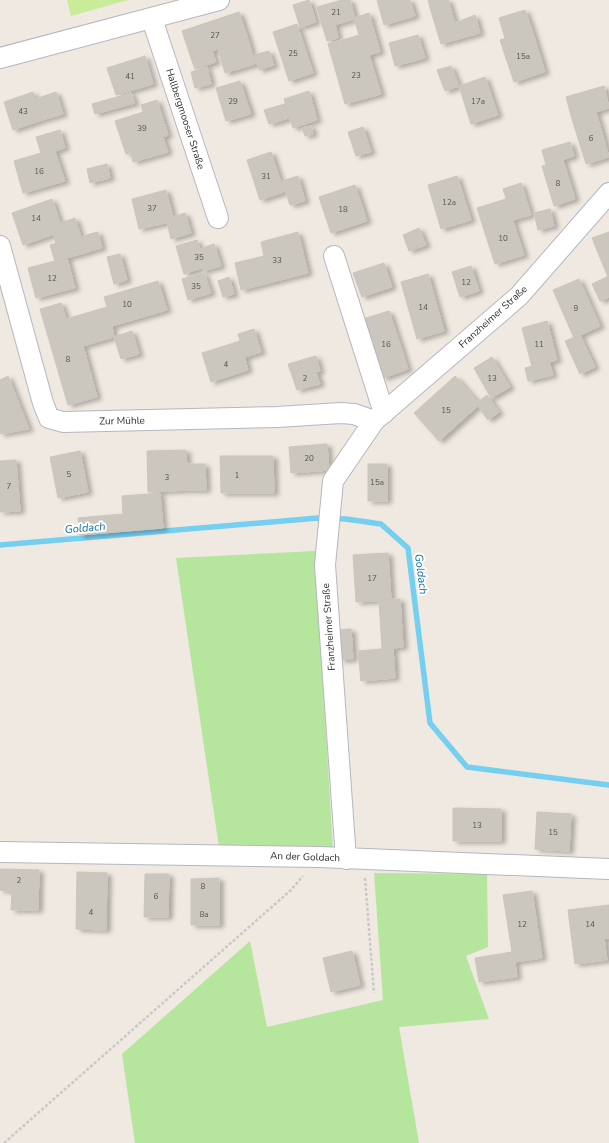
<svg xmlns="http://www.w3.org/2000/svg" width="609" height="1143" font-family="'Nunito Sans',sans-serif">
	<defs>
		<filter id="shadow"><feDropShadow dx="4.5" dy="2.5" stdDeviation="2" flood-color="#0004"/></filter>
	</defs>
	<rect width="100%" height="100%" fill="#efe9e1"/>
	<g fill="#b6e59e">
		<polygon points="315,551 333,850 219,847 176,558"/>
		<polygon points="374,873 487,874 488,947 466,956 489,1019 399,1027 419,1143 135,1143 122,1054 250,941 267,1027 383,1000"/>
	</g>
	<polygon fill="#c9ec9a" points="67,0 128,0 71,16"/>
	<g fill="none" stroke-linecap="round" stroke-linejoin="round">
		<polyline stroke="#75cff0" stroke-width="5.5" points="0,545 318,518 346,519 381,524 408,548 430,723 467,767 609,785"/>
	</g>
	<g fill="#cbc7bf" stroke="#cbc5ba" filter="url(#shadow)">
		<polygon points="309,0 316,22 300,27 293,5"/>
		<polygon points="342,0 350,0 355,19 323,28 317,7"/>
		<polygon points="377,0 410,0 415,16 384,25"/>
		<polygon points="428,0 448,0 452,13 433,18"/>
		<polygon points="525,10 532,30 505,38 499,18"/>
		<polygon points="239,12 248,39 191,58 182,31"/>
		<polygon points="369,13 374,31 359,35 354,18"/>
		<polygon points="452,13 455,23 475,15 480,33 441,44 433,18"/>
		<polygon points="297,24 313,73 289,81 273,32"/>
		<polygon points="335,24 338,38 327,41 323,28"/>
		<polygon points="532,30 545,72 514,82 500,40"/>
		<polygon points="374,31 380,52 369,55 381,94 345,104 328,44"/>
		<polygon points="418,35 425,58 395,66 389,43"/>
		<polygon points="248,39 255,64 225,73 218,49"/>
		<polygon points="212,51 216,62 195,69 191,58"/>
		<polygon points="269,51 274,65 259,70 254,55"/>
		<polygon points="145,56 153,84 116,95 107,68"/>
		<polygon points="451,66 459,86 445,91 437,70"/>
		<polygon points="207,67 211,84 195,88 191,72"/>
		<polygon points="485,77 498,115 471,124 459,86"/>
		<polygon points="240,81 251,114 226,121 216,88"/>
		<polygon points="604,86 609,108 572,119 566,97"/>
		<polygon points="309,91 317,120 293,128 284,99"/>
		<polygon points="33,92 42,120 13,130 4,102"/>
		<polygon points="56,92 63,114 42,120 35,99"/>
		<polygon points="131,93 135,103 95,114 92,104"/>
		<polygon points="157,100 168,135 163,137 168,152 133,162 131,152 126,154 115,121 143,112 141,105"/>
		<polygon points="285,104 289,118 283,120 278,106"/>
		<polygon points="278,106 283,120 269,124 264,110"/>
		<polygon points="596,112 609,157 586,164 572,119"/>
		<polygon points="311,126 313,134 305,136 302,128"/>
		<polygon points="363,127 371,152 356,156 348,132"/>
		<polygon points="60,130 65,148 55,151 65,181 23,193 14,161 41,153 36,137"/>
		<polygon points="570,142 574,156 546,165 542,150"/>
		<polygon points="271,152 284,192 260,200 247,160"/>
		<polygon points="563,160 575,199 554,206 542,166"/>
		<polygon points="107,164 110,178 90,183 87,169"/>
		<polygon points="298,176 305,201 290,205 282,181"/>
		<polygon points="457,176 471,220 441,229 428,185"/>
		<polygon points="521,183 531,215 513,220 503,189"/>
		<polygon points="355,185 367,221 331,233 319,197"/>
		<polygon points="166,190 174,221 139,229 132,199"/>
		<polygon points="52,199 63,231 23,245 12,213"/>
		<polygon points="506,199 524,255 495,264 477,208"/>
		<polygon points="550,209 554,226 538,230 534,213"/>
		<polygon points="185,213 191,233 171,239 167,222 174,221 173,217"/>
		<polygon points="75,218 81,237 56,243 53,234 63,231 60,223"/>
		<polygon points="419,228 426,245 409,251 403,235"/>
		<polygon points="98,232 102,248 94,250 90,234"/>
		<polygon points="298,232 308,273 241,290 235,263 264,256 261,242"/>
		<polygon points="609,232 609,276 608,277 592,238"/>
		<polygon points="90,234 94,250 85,253 81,237"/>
		<polygon points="81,237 85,253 55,261 50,245"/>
		<polygon points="197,240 200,249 214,244 221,266 203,271 202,268 184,274 176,246"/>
		<polygon points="120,254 127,280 114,284 107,257"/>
		<polygon points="67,258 75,288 36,298 28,268"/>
		<polygon points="384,263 392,287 362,297 353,273"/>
		<polygon points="471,266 479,291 460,297 452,272"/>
		<polygon points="204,273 211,293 188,300 182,279"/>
		<polygon points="428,274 444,331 417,339 401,282"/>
		<polygon points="609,276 609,297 600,301 592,284"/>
		<polygon points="229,277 234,294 223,297 218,281"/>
		<polygon points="579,279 600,326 574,338 553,290"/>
		<polygon points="158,281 167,310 112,326 114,337 83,346 97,397 68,405 40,309 61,303 66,319 107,307 104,297"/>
		<polygon points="389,311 408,369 383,378 363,319"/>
		<polygon points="547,321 557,360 532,367 522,328"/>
		<polygon points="254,329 261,352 245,357 238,334"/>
		<polygon points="132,331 139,354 121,359 114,337"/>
		<polygon points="580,335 595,367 580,374 565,341"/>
		<polygon points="240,341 248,370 211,382 202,353"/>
		<polygon points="316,356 320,371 316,372 320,384 297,390 288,364"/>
		<polygon points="492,357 510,387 491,398 474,368"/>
		<polygon points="549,362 553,375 528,381 525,368"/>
		<polygon points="8,376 29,429 0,434 0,380"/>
		<polygon points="455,376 480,404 439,441 414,413"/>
		<polygon points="487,395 499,412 488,420 478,406 480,404 478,402"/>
		<polygon points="327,444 329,470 291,473 289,447"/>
		<polygon points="186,450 188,490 148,492 147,451"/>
		<polygon points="80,451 88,492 58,498 50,457"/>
		<polygon points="220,456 253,456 253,493 221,493"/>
		<polygon points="253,456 273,456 274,493 253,493"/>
		<polygon points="16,460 20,511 0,512 0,461"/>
		<polygon points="186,464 205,464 206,490 188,490"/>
		<rect x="368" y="464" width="19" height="37"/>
		<polygon points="160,493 163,528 80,535 78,518 123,514 122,496"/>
		<polygon points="388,553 391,600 356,602 353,555"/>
		<polygon points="400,599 403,647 382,649 379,600"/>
		<polygon points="351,629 353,659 340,660 337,630"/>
		<polygon points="393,648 395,678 361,681 358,651"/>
		<polygon points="453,808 501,809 501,841 453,841"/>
		<polygon points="537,812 571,814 569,851 535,849"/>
		<polygon points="0,869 39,870 38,910 11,910 12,891 0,890"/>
		<polygon points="77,872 107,873 106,930 76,929"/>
		<polygon points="145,874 169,874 168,917 144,917"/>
		<polygon points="219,878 219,925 191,925 191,879"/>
		<polygon points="532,891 542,958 515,962 517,977 479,982 475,958 512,952 503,895"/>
		<polygon points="609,905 609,938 604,938 607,960 575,964 568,910"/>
		<polygon points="352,951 360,985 331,992 323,958"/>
	</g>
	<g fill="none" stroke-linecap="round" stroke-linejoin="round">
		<defs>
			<g id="minor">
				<polyline points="152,19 218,218"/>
				<polyline points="0,58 219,0"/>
				<polyline points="0,246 43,403 49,418 63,422 277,417 341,413 354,414 374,421"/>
				<polyline points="334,256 384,413"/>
				<polyline points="0,852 319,857 609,869"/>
				<polyline points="346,859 325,565 333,481 374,421 519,296 609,193"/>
			</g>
		</defs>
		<use href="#minor" stroke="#b4b7c1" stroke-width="22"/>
		<g stroke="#c9c9c9" stroke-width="2.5" stroke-dasharray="3 2" stroke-linecap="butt">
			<polyline points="365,878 374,993"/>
			<polyline points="4,1143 291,890 303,876"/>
		</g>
		<use href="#minor" stroke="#fff" stroke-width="20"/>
	</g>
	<g text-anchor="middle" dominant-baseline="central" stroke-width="4" stroke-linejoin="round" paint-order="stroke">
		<g font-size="8" fill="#555452">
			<text x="336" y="12">21</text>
			<text x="215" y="35">27</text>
			<text x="293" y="53">25</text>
			<text x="523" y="56">15a</text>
			<text x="356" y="75">23</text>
			<text x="130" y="76">41</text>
			<text x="233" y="101">29</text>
			<text x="478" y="101">17a</text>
			<text x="23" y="111">43</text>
			<text x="142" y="128">39</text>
			<text x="591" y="138">6</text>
			<text x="39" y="171">16</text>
			<text x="266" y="176">31</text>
			<text x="558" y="183">8</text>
			<text x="449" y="202">12a</text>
			<text x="152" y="208">37</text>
			<text x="343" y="209">18</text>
			<text x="36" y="218">14</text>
			<text x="503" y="238">10</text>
			<text x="199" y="257">35</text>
			<text x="277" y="260">33</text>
			<text x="52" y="278">12</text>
			<text x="466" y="282">12</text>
			<text x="196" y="286">35</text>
			<text x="127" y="304">10</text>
			<text x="423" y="307">14</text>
			<text x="576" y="308">9</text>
			<text x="386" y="344">16</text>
			<text x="539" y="344">11</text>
			<text x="68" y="359">8</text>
			<text x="226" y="364">4</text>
			<text x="305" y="378">2</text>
			<text x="492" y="378">13</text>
			<text x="446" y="410">15</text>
			<text x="309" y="458">20</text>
			<text x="69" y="474">5</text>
			<text x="237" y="475">1</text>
			<text x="167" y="477">3</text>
			<text x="377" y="482">15a</text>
			<text x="9" y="486">7</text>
			<text x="372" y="578">17</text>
			<text x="477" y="825">13</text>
			<text x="553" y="832">15</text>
			<text x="19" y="880">2</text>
			<text x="203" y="886">8</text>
			<text x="156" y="896">6</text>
			<text x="91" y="912">4</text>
			<text x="204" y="914">8a</text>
			<text x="522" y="924">12</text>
			<text x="590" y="924">14</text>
		</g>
		<g font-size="10" fill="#2e2e2e" stroke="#fff">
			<text transform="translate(185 119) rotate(72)">Hallbergmooser Straße</text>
			<text transform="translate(493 317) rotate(-42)">Franzheimer Straße</text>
			<text transform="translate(122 421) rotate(-1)">Zur Mühle</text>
			<text transform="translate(329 627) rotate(-94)">Franzheimer Straße</text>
			<text transform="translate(305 857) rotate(2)">An der Goldach</text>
		</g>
		<g font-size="11" font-style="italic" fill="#0d6fa3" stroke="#fff">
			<text transform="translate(85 528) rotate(-5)">Goldach</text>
			<text transform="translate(421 574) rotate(83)">Goldach</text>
		</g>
	</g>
</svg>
